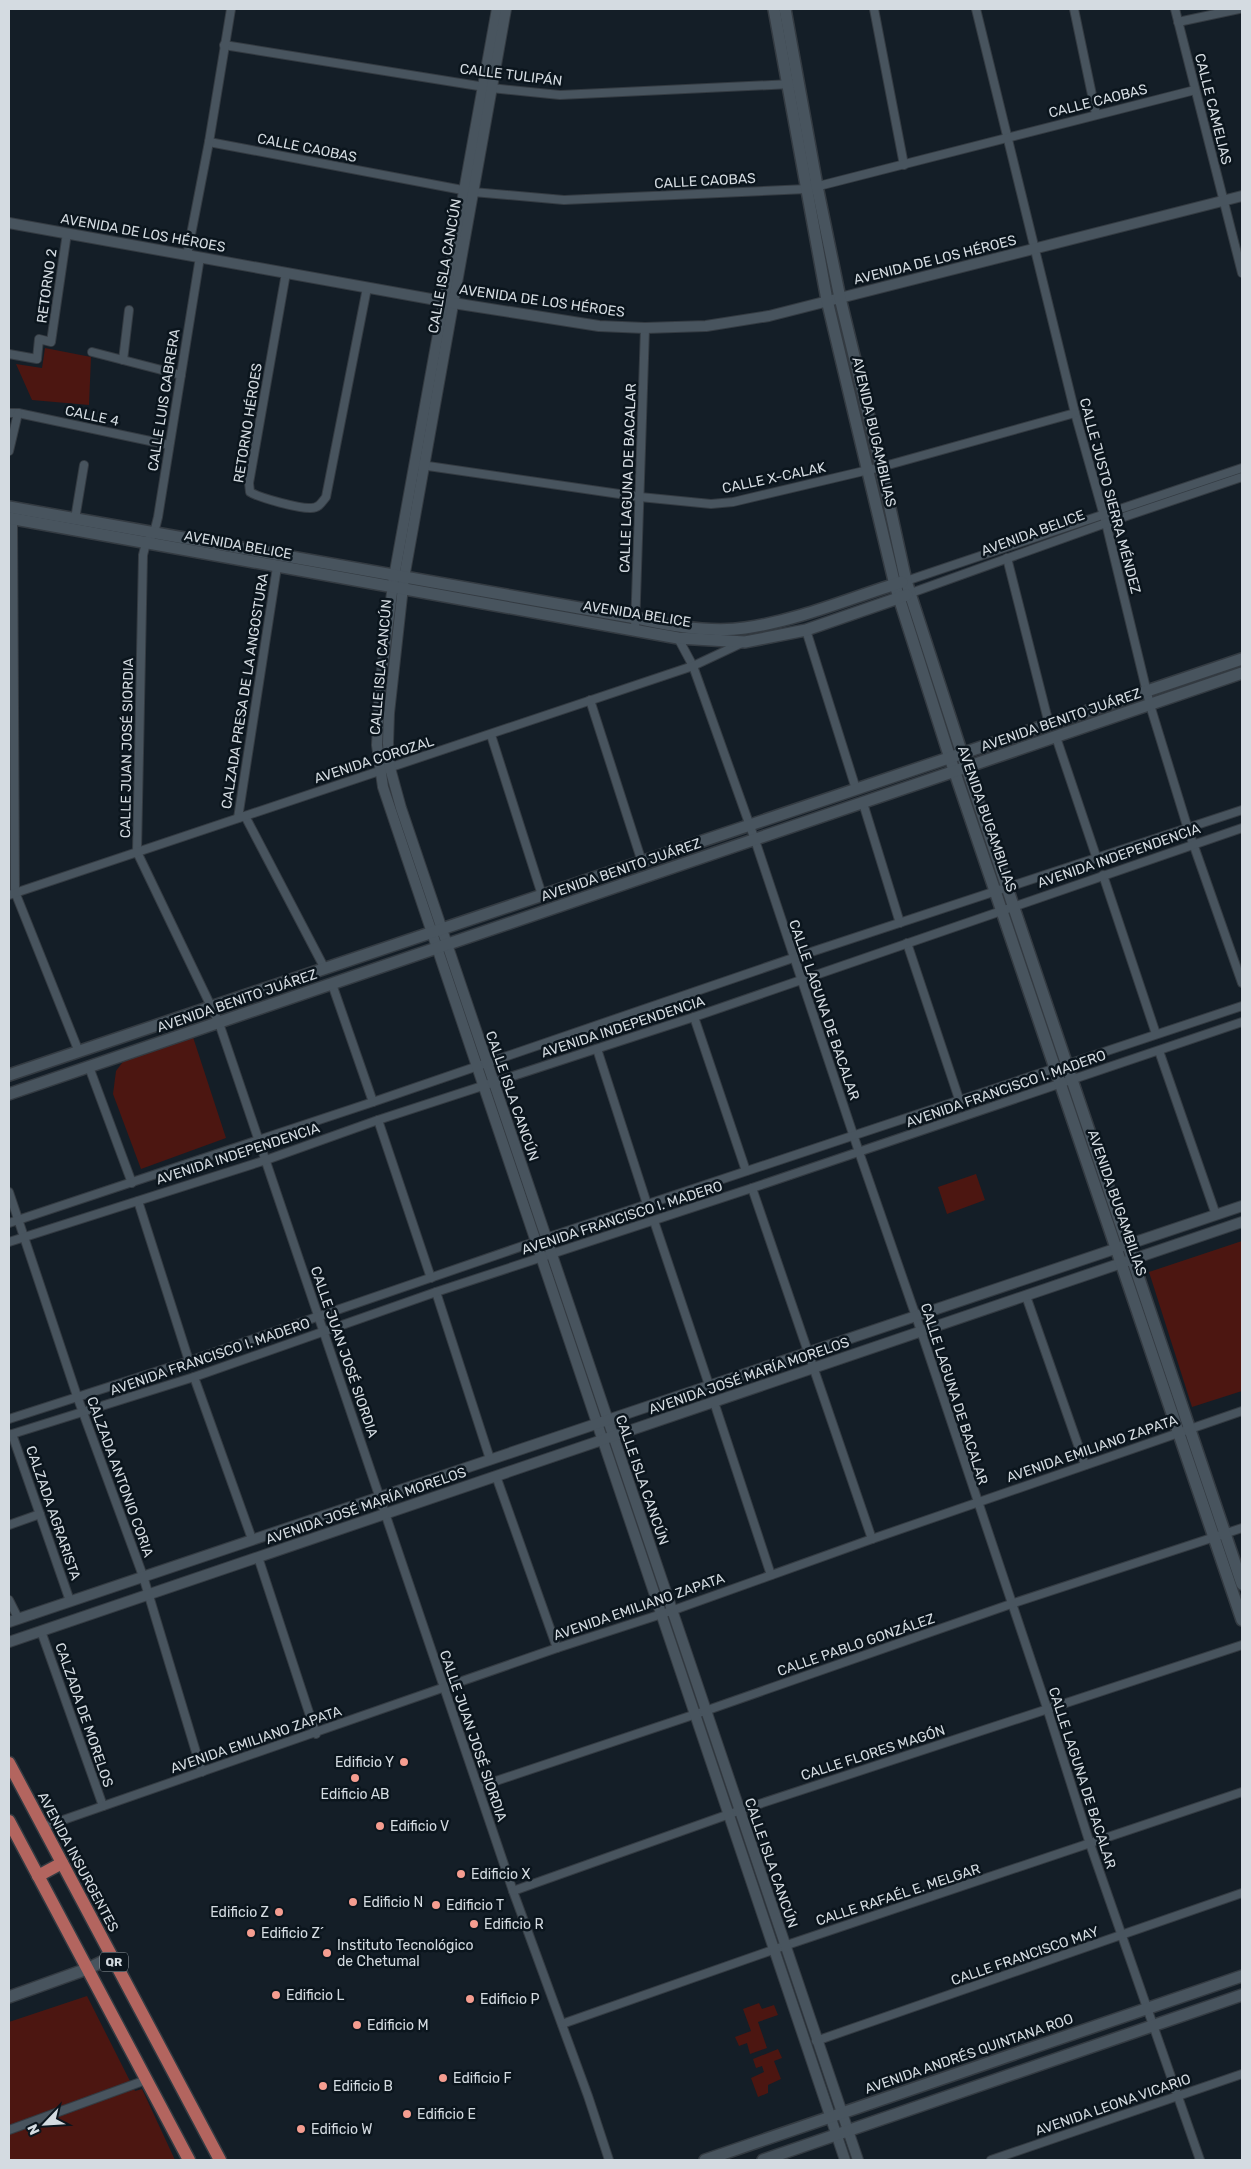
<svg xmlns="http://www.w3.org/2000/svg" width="1251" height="2169" font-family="Rubik,sans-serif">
	<rect width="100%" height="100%" fill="#141e27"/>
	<g fill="#4c1611">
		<polygon points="45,348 91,357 89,405 32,400 16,364 42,368"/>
		<polygon points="191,1031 226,1138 141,1169 113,1094 116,1071 131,1051"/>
		<polygon points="976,1174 985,1200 947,1214 938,1187"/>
		<polygon points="1242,1241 1242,1391 1192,1407 1149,1272"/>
		<polygon points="87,1996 135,2091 142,2089 175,2160 9,2160 9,2022"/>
		<polygon points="759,2003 762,2009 774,2005 778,2015 758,2022 767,2048 750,2054 747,2043 739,2046 735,2037 751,2031 743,2009"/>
		<polygon points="778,2049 782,2058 774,2061 781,2079 768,2085 768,2093 758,2097 751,2078 764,2072 762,2066 756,2068 753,2059"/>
	</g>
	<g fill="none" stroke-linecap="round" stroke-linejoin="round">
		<defs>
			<g id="minor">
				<polyline points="874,9 904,165"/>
				<polyline points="976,9 1075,413 1106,523 1150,705 1188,829 1242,983"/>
				<polyline points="1074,9 1096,114"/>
				<polyline points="1175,9 1242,273"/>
				<polyline points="1178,22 1239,9"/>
				<polyline points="224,45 491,88 560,95 791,84"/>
				<polyline points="209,142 473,192 564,200 807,189 1195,90"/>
				<polyline points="187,255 209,142 231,9"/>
				<polyline points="200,257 158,517 154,533 146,543 143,555 137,852 219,1023 513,1891 588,2096 609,2160"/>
				<path d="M286,273L249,483L250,492C259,498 301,509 311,508C319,508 322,502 326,497L367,288"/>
				<polyline points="92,352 181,375"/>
				<polyline points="9,354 37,359 39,339 51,342 67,233"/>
				<polyline points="123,360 129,310"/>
				<polyline points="9,413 18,413 169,445"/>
				<polyline points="9,451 18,413"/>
				<polyline points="421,465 640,497 711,504 733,502 881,467 1075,413"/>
				<polyline points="13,519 15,892 79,1052"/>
				<polyline points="75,519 84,465"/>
				<polyline points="1007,558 1049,724"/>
				<polyline points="906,581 1242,468"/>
				<polyline points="911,593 1106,523 1242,477"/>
				<polyline points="635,629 645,328"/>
				<polyline points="806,630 856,789"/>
				<polyline points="678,638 693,666 755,840 859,1152 921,1331 1047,1708 1090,1844 1200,2160"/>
				<polyline points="590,700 642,862"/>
				<polyline points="491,735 542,895"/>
				<polyline points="1056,737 1097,859"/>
				<polyline points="863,803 900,923"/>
				<polyline points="245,816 325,969"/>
				<polyline points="238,818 277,567"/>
				<polyline points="1103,875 1156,1034"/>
				<polyline points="9,895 693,666 742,643"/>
				<polyline points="907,943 959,1099"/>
				<polyline points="332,984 373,1102"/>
				<polyline points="694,1017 746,1171"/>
				<polyline points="597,1049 647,1204"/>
				<polyline points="1159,1051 1216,1215"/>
				<polyline points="89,1067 132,1183"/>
				<polyline points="378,1120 431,1278"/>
				<polyline points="752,1188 872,1539"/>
				<polyline points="9,1192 77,1396 143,1576 202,1772"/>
				<polyline points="138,1201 189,1361"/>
				<polyline points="654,1221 709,1385"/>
				<polyline points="9,1223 373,1102 793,958 1242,810"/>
				<polyline points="9,1242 266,1160 378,1120 694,1017 1242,828"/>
				<polyline points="436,1292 490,1459"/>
				<polyline points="1026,1296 1085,1465"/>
				<polyline points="194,1377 252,1539"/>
				<polyline points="714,1402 771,1575"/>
				<polyline points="9,1419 189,1361 546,1238 1242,1006"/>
				<polyline points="12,1434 70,1601"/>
				<polyline points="9,1435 194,1377 436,1292 752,1188 1242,1022"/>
				<polyline points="496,1476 557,1648"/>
				<polyline points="9,1525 40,1514"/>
				<polyline points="258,1557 316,1734"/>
				<polyline points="9,1600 18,1618"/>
				<polyline points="41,1631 103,1806"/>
				<polyline points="478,1787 705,1711 1011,1604 1242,1528"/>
				<polyline points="43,1827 557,1648 671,1611 872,1539 1242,1411"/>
				<polyline points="513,1891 738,1811 1242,1645"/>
				<polyline points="562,2024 784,1946 1242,1792"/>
				<polyline points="816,2041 1242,1893"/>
				<polyline points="9,2130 146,2080"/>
				<polyline points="991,2160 1242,2074"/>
			</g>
			<g id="tertiary">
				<polyline points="497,9 394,577 380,686 378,724 377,745 383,787 845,2160"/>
				<polyline points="506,9 404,578 389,713 388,743 390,768 401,808 858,2160"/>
				<polyline points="9,223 453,303 599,326 645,328 706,326 769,316 1242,196"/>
				<polyline points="9,1622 1242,1206"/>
				<polyline points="9,1642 1242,1222"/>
			</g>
			<g id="secondary">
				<polyline points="774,9 827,300 895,585 950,758 1242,1620"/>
				<polyline points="785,9 817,186 840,298 881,467 906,581 962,754 1242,1584"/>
				<path d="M9,507L636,618C670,626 711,633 745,628C800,620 850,598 902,582"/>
				<polyline points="9,518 678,638 745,642 806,630 907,595"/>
				<polyline points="9,1075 1242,659"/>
				<polyline points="9,1094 1242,673"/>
				<polyline points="9,1997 87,1969 112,1957"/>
				<polyline points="705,2160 1242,1976"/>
				<polyline points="763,2160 1242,1995"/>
			</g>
			<g id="primary">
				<polyline points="9,1763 220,2160"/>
				<polyline points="9,1821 189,2160"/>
				<polyline points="38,1876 62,1863"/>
			</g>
		</defs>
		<use href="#minor" stroke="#343b42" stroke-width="10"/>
		<use href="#tertiary" stroke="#343b42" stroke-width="12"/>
		<use href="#secondary" stroke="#343b42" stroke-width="14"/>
		<use href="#primary" stroke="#343b42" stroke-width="15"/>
		<use href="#minor" stroke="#48545e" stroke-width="8"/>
		<use href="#tertiary" stroke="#48545e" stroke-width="10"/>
		<use href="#secondary" stroke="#48545e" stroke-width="11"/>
		<use href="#primary" stroke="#b3655f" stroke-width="12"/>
	</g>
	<g fill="#f59d90" stroke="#0b151d" stroke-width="2">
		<circle cx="404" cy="1762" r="5"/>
		<circle cx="355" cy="1778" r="5"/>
		<circle cx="380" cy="1826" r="5"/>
		<circle cx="461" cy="1874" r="5"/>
		<circle cx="353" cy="1902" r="5"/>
		<circle cx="436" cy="1905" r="5"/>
		<circle cx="279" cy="1912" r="5"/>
		<circle cx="474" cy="1924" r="5"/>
		<circle cx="251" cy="1933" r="5"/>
		<circle cx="327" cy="1953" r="5"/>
		<circle cx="276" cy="1995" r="5"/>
		<circle cx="470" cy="1999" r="5"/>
		<circle cx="357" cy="2025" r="5"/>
		<circle cx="443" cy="2078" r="5"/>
		<circle cx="323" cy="2086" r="5"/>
		<circle cx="407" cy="2114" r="5"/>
		<circle cx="301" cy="2129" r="5"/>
	</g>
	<g text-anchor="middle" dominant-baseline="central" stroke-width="5" stroke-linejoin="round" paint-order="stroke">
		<rect fill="#0b151d" stroke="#98a0a6" stroke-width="1" x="100" y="1952.5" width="28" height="19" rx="4"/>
		<g font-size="12" font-weight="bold" fill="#d4dbe1">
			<text x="114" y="1962">QR</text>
		</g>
		<g font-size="14" fill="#d4dbe1" stroke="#0b151d">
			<text transform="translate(511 75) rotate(7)">CALLE TULIPÁN</text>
			<text transform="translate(1098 101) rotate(-14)">CALLE CAOBAS</text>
			<text transform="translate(1213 109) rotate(76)">CALLE CAMELIAS</text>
			<text transform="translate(307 148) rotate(11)">CALLE CAOBAS</text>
			<text transform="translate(705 181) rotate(-3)">CALLE CAOBAS</text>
			<text transform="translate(143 233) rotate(10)">AVENIDA DE LOS HÉROES</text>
			<text transform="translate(935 260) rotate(-14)">AVENIDA DE LOS HÉROES</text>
			<text transform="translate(445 266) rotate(-80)">CALLE ISLA CANCÚN</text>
			<text transform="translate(47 286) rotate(-82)">RETORNO 2</text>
			<text transform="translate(542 301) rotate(8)">AVENIDA DE LOS HÉROES</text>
			<text transform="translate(164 400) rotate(-81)">CALLE LUIS CABRERA</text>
			<text transform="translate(92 416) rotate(12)">CALLE 4</text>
			<text transform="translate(248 423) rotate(-81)">RETORNO HÉROES</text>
			<text transform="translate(874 432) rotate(77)">AVENIDA BUGAMBILIAS</text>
			<text transform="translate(628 478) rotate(-88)">CALLE LAGUNA DE BACALAR</text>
			<text transform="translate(774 478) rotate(-12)">CALLE X-CALAK</text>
			<text transform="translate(1110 496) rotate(75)">CALLE JUSTO SIERRA MÉNDEZ</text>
			<text transform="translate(1033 533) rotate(-20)">AVENIDA BELICE</text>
			<text transform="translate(238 545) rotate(10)">AVENIDA BELICE</text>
			<text transform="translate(637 614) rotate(9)">AVENIDA BELICE</text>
			<text transform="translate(381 667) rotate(-85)">CALLE ISLA CANCÚN</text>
			<text transform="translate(245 691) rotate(-81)">CALZADA PRESA DE LA ANGOSTURA</text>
			<text transform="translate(1061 720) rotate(-19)">AVENIDA BENITO JUÁREZ</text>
			<text transform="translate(127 748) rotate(-89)">CALLE JUAN JOSÉ SIORDIA</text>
			<text transform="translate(374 760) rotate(-18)">AVENIDA COROZAL</text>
			<text transform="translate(987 819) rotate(71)">AVENIDA BUGAMBILIAS</text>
			<text transform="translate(1119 856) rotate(-19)">AVENIDA INDEPENDENCIA</text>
			<text transform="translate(621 870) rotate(-19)">AVENIDA BENITO JUÁREZ</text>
			<text transform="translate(237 1001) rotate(-19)">AVENIDA BENITO JUÁREZ</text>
			<text transform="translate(824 1010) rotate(71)">CALLE LAGUNA DE BACALAR</text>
			<text transform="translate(623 1027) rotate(-18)">AVENIDA INDEPENDENCIA</text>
			<text transform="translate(1006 1089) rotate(-19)">AVENIDA FRANCISCO I. MADERO</text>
			<text transform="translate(512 1096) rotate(71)">CALLE ISLA CANCÚN</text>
			<text transform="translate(238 1154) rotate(-18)">AVENIDA INDEPENDENCIA</text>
			<text transform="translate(1117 1203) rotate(71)">AVENIDA BUGAMBILIAS</text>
			<text transform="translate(622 1218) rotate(-18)">AVENIDA FRANCISCO I. MADERO</text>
			<text transform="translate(344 1352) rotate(71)">CALLE JUAN JOSÉ SIORDIA</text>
			<text transform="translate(210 1357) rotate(-19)">AVENIDA FRANCISCO I. MADERO</text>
			<text transform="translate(749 1376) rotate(-19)">AVENIDA JOSÉ MARÍA MORELOS</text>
			<text transform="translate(954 1394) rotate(72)">CALLE LAGUNA DE BACALAR</text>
			<text transform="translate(1092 1449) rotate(-19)">AVENIDA EMILIANO ZAPATA</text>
			<text transform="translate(120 1477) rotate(70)">CALZADA ANTONIO CORIA</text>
			<text transform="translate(642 1480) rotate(71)">CALLE ISLA CANCÚN</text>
			<text transform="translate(366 1506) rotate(-19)">AVENIDA JOSÉ MARÍA MORELOS</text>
			<text transform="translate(53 1513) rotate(71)">CALZADA AGRARISTA</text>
			<text transform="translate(639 1607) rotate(-19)">AVENIDA EMILIANO ZAPATA</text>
			<text transform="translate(856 1645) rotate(-19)">CALLE PABLO GONZÁLEZ</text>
			<text transform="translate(84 1715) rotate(71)">CALZADA DE MORELOS</text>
			<text transform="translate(473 1736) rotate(71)">CALLE JUAN JOSÉ SIORDIA</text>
			<text transform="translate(256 1740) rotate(-19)">AVENIDA EMILIANO ZAPATA</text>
			<text transform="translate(873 1753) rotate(-18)">CALLE FLORES MAGÓN</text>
			<text transform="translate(1082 1778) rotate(72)">CALLE LAGUNA DE BACALAR</text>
			<text transform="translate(78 1862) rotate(62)">AVENIDA INSURGENTES</text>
			<text transform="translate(771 1863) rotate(71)">CALLE ISLA CANCÚN</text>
			<text transform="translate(898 1895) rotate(-18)">CALLE RAFAÉL E. MELGAR</text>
			<text transform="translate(1025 1956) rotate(-19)">CALLE FRANCISCO MAY</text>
			<text transform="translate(969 2054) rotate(-19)">AVENIDA ANDRÉS QUINTANA ROO</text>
			<text transform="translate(1113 2105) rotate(-19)">AVENIDA LEONA VICARIO</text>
		</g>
		<g font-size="14" fill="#d4dbe1" stroke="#0b151d" text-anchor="start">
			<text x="394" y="1762" text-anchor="end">Edificio Y</text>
			<text x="355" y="1794" text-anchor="middle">Edificio AB</text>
			<text x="390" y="1826">Edificio V</text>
			<text x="471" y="1874">Edificio X</text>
			<text x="363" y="1902">Edificio N</text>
			<text x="446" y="1905">Edificio T</text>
			<text x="269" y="1912" text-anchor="end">Edificio Z</text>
			<text x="484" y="1924">Edificio R</text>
			<text x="261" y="1933">Edificio Z´</text>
			<text x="337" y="1945">Instituto Tecnológico<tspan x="337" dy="16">de Chetumal</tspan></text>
			<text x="286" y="1995">Edificio L</text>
			<text x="480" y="1999">Edificio P</text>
			<text x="367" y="2025">Edificio M</text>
			<text x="453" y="2078">Edificio F</text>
			<text x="333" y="2086">Edificio B</text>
			<text x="417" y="2114">Edificio E</text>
			<text x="311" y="2129">Edificio W</text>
		</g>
	</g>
	<rect width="1251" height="2169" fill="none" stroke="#d4dbe1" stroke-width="20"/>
	<g transform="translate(45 2124) rotate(245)" stroke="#0b151d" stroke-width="4" paint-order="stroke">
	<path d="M0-4L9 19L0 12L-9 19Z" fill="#d4dbe1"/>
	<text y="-8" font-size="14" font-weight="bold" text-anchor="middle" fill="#d4dbe1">N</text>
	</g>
</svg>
